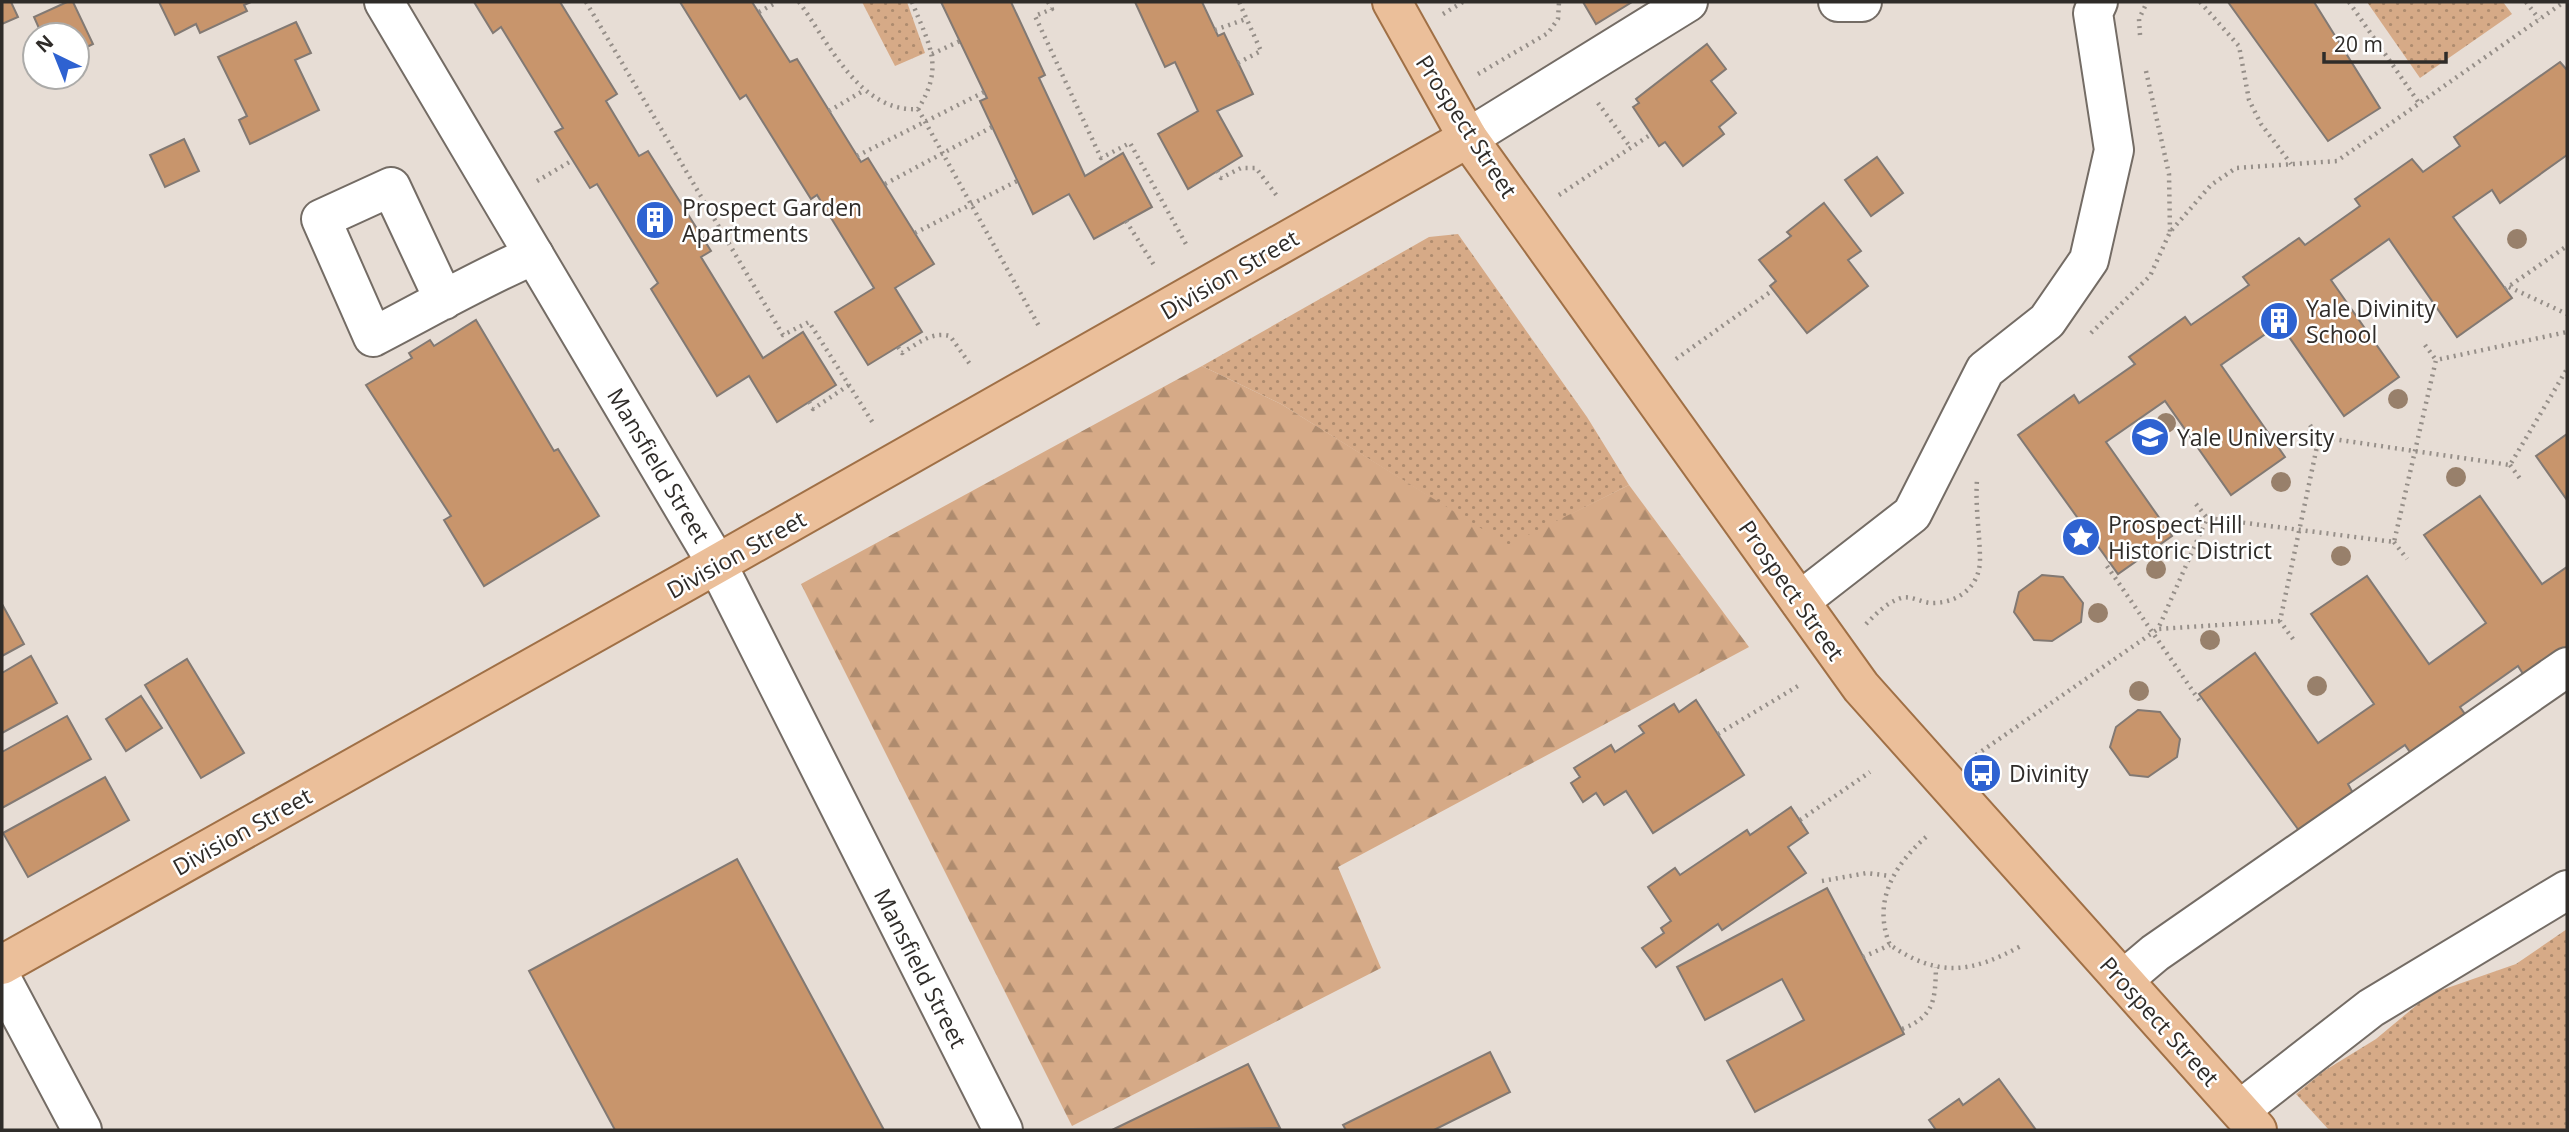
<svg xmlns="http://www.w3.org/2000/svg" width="2569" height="1132" font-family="'Open Sans',sans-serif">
	<defs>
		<pattern id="green-dots" width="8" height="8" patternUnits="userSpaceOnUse" patternTransform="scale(1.75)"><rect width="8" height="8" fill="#d6aa87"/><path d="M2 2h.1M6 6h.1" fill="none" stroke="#ae8b6e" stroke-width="1.8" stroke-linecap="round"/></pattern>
		<pattern id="forest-firs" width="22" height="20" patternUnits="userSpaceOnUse" patternTransform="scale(1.75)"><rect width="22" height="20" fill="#d6aa87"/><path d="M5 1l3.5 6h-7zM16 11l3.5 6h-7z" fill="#ae8b6e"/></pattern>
	</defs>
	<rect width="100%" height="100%" fill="#e7ddd5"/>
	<g fill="url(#green-dots)">
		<polygon points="862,2 907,2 925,53 895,66"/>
		<polygon points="2367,2 2503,2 2512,14 2420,78"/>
		<polygon points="1458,234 1587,417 1629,485 1508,546 1281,404 1202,366 1429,237"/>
		<polygon points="2567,929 2567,1130 2329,1130 2296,1094 2324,1071 2376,1039 2430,994 2516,964"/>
	</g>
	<polygon fill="url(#forest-firs)" points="1202,366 1281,404 1508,545 1629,485 1749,647 1338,867 1381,968 1072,1126 801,584"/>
	<g fill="#c8956c" stroke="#827973" stroke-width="2">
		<polygon points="2,2 11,2 18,17 2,24"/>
		<polygon points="67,2 73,2 93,44 77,52 77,35 42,35 34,17"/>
		<polygon points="159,2 251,2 244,5 247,11 200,33 196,24 175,35"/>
		<polygon points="474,2 560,2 617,94 606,101 639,156 648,151 711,251 701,257 763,358 803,332 836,385 777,422 749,376 717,396 651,289 658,283 597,184 590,188 555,132 563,128 501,27 493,33"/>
		<polygon points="680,2 752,2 790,62 797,59 861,162 868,158 934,264 895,288 922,332 868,365 835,312 874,288 817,195 811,199 746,95 740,99"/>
		<polygon points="941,2 1011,2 1045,75 1039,78 1085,176 1123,153 1152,207 1094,239 1069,194 1033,214 980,101 987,98"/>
		<polygon points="1135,2 1202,2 1218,36 1224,33 1253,94 1217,111 1242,156 1188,189 1158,134 1198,111 1175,62 1165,67"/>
		<polygon points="1583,2 1632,2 1596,24"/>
		<polygon points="2228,2 2314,2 2380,108 2328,141"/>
		<polygon points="296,22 311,53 295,60 319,110 250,144 239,120 247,116 218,57"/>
		<polygon points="1707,44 1726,69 1711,81 1736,113 1719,127 1724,134 1683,166 1665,142 1659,146 1633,107 1639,103 1636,99"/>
		<polygon points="2560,62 2567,70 2567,155 2500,203 2492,190 2453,217 2512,298 2457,337 2389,239 2331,280 2399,377 2344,416 2280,324 2221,365 2285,457 2231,495 2165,401 2106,442 2172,536 2118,574 2018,435 2074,395 2079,403 2135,364 2129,357 2185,317 2191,325 2249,285 2243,277 2299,238 2305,245 2360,206 2355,199 2412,159 2423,172 2460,146 2454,137"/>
		<polygon points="184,139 199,171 165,187 150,155"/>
		<polygon points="1877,157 1903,193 1871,216 1845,180"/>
		<polygon points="1824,203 1861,251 1848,260 1868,286 1807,333 1770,286 1776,281 1759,260 1791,236 1787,232"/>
		<polygon points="476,320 554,451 558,449 599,516 484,586 444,520 451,516 366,385 412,358 409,353 430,340 434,346"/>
		<polygon points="2567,434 2567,500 2536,456"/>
		<polygon points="2480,496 2542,584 2567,567 2567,648 2525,677 2518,666 2460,707 2467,717 2412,755 2405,745 2348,784 2354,795 2300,832 2199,694 2255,653 2318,743 2374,704 2311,614 2367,576 2429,664 2486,623 2424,535"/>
		<polygon points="2042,575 2063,577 2083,603 2081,622 2052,641 2034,640 2014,612 2019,592"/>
		<polygon points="2,604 24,644 2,656"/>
		<polygon points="31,656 57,703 2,733 2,673"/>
		<polygon points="187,659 244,753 201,778 145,685"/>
		<polygon points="141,696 162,728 126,751 106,719"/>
		<polygon points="1696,700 1744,775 1653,833 1626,791 1604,805 1596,793 1583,802 1571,783 1580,777 1574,768 1611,745 1615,752 1644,733 1639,726 1674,704 1679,712"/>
		<polygon points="2138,710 2160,712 2180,739 2177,757 2148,777 2130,775 2110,747 2116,727"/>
		<polygon points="67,716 91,759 2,808 2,752"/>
		<polygon points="105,777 129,820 28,877 3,833"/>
		<polygon points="1791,807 1808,833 1788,847 1806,873 1722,930 1718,924 1656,967 1642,948 1664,933 1661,928 1671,921 1648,887 1675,868 1680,875 1747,830 1750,835"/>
		<polygon points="737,859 884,1130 615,1130 529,971"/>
		<polygon points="1827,888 1904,1034 1755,1112 1727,1061 1804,1020 1782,979 1705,1020 1677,967"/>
		<polygon points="1490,1052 1510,1092 1434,1130 1346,1130 1343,1125"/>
		<polygon points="1248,1064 1280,1128 1112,1130"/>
		<polygon points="1999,1079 2036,1130 1936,1130 1929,1120 1959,1099 1963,1105"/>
	</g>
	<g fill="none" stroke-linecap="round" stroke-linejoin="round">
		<defs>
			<g id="minor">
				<polyline points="384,2 717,564 1003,1130"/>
				<polyline points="1838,2 1862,2"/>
				<polyline points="1468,138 1688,2"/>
				<path d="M444,300L391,187L321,219L373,337C427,309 479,279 534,255"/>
				<polyline points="1800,601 1912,514 1985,370 2047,321 2089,260 2114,150 2093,13 2098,2"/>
				<polyline points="2,980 82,1130"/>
				<polyline points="2123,980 2155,953 2567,667"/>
				<polyline points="2240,1110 2371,1008 2567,890"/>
			</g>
			<g id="major">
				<polyline points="1392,2 1468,138 1861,687 2257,1130"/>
				<polyline points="2,965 685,582 1468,138"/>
			</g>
		</defs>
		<use href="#minor" stroke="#746c65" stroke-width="42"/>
		<use href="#major" stroke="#a07046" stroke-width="42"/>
		<g stroke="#968f89" stroke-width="4.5" stroke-dasharray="2 5" stroke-linecap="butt">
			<polyline points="586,2 783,335 809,322 873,423"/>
			<path d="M799,2C829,43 860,113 918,109L1040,328"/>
			<path d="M912,2C929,45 945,66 918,109"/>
			<polyline points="1048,2 1052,9 1035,16 1101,158 1130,143 1187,246"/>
			<polyline points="2200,2 2239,46 2249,100 2261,124 2291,164"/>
			<polyline points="2349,2 2419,103"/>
			<polyline points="2526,2 2539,19"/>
			<polyline points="759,12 777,2"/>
			<polyline points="1443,14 1463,2"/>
			<polyline points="1215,30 1246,19"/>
			<polyline points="2140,35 2139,19 2147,2"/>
			<polyline points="932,54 960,41"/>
			<polyline points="1238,63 1261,51 1239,2"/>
			<polyline points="2146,71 2169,174 2170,232"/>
			<polyline points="1478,74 1548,33 1558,19 1559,2"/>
			<polyline points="1598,103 1631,148"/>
			<polyline points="829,111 863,91"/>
			<polyline points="857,156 984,92"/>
			<polyline points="1217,171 1221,178 1241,168 1256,168 1277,196"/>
			<polyline points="537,181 573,160"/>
			<polyline points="885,184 992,127"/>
			<polyline points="1559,195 1650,135"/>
			<polyline points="1126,221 1154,265"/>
			<polyline points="915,233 1017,181"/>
			<polyline points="2509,287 2567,314"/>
			<polyline points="2505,289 2567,246"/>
			<polyline points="2091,333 2150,276 2170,232 2211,185 2236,168 2337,161 2564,2"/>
			<polyline points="2425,345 2436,360"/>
			<path d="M898,347L902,353C917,344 932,331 950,336L972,367"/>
			<polyline points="1676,359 1773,290"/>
			<polyline points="809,402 813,409 849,385"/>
			<polyline points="2310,425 2319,437"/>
			<polyline points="2510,465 2521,480"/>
			<polyline points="2196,504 2207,518"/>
			<polyline points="2394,542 2407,559"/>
			<polyline points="2107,566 2201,703"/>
			<polyline points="2280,621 2158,629 2207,518 2394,542 2436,360 2567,332"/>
			<path d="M1866,624C1877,613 1886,603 1901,598C1911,595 1922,603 1932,603C1957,603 1979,588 1980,561C1980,534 1975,507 1977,480"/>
			<polyline points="2293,639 2280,621 2319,437 2510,465 2567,369"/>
			<polyline points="1718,734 1798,686"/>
			<polyline points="1976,755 2158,629"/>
			<polyline points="1800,820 1870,772"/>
			<path d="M1926,837C1894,865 1872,902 1890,945C1939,978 1971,973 2021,946"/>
			<polyline points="1822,881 1867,873 1891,876"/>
			<polyline points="1863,957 1890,945"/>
			<path d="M1902,1029C1935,1016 1935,1000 1936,967"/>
		</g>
		<use href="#minor" stroke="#fff" stroke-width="38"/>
		<use href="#major" stroke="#ebbf9a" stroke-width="38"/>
	</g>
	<g fill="#98806b">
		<circle cx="2517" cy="239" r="10"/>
		<circle cx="2398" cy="399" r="10"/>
		<circle cx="2166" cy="423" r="10"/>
		<circle cx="2456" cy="477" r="10"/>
		<circle cx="2281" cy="482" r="10"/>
		<circle cx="2341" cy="556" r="10"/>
		<circle cx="2156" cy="569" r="10"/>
		<circle cx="2098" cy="613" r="10"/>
		<circle cx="2210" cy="640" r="10"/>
		<circle cx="2317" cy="686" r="10"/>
		<circle cx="2139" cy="691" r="10"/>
	</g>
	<defs>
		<symbol id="building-disc" viewBox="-11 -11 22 22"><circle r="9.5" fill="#2e62d1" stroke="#fff"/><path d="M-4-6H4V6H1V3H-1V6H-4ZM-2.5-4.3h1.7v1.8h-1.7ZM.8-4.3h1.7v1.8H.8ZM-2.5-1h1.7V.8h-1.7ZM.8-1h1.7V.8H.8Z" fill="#fff"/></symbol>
		<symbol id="university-disc" viewBox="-11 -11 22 22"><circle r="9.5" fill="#2e62d1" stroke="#fff"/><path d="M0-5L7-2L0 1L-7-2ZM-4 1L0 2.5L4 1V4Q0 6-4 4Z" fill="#fff"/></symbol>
		<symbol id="sight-disc" viewBox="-11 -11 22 22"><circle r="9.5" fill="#2e62d1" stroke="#fff"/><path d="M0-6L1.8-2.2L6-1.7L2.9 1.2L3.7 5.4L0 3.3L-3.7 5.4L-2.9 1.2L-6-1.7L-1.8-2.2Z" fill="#fff"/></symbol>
		<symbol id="bus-disc" viewBox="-11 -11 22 22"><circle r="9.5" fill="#2e62d1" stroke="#fff"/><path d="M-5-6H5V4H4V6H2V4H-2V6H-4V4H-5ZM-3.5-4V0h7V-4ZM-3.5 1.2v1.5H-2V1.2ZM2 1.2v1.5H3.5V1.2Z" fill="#fff"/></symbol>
	</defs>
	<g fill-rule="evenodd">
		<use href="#building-disc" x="633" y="198" width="44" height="44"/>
		<use href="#building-disc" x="2257" y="299" width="44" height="44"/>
		<use href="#university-disc" x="2128" y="415" width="44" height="44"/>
		<use href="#sight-disc" x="2059" y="515" width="44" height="44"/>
		<use href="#bus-disc" x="1960" y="751" width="44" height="44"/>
	</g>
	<g text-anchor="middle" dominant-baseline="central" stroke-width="5" stroke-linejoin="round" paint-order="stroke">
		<g font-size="23" fill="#2f2c29" stroke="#fff">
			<text transform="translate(1467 126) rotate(57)">Prospect Street</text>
			<text transform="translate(1229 274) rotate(-30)">Division Street</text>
			<text transform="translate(659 465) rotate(59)">Mansfield Street</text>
			<text transform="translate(736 554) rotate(-29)">Division Street</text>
			<text transform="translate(1792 590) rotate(55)">Prospect Street</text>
			<text transform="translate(242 831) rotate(-29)">Division Street</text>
			<text transform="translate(921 968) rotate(63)">Mansfield Street</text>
			<text transform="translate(2160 1021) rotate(48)">Prospect Street</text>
		</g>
		<g font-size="23" fill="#2f2c29" stroke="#fff" text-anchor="start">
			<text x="682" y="207">Prospect Garden<tspan x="682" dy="26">Apartments</tspan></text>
			<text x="2306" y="308">Yale Divinity<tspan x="2306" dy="26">School</tspan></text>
			<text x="2177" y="437">Yale University</text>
			<text x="2108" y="524">Prospect Hill<tspan x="2108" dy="26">Historic District</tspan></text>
			<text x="2009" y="773">Divinity</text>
		</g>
	</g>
	<rect width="2569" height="1132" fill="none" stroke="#2f2c29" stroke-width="7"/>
	<g transform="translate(56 56) rotate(317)"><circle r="33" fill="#ffffff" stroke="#acaba9" stroke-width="2"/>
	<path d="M0-5L12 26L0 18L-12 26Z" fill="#2e62d1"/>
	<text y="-10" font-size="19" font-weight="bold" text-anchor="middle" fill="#2f2c29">N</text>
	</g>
	<path d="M2324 52v10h122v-10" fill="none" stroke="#2f2c29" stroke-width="3.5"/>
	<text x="2334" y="52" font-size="21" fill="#2f2c29" stroke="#ffffff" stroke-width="5" paint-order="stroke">20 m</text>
</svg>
